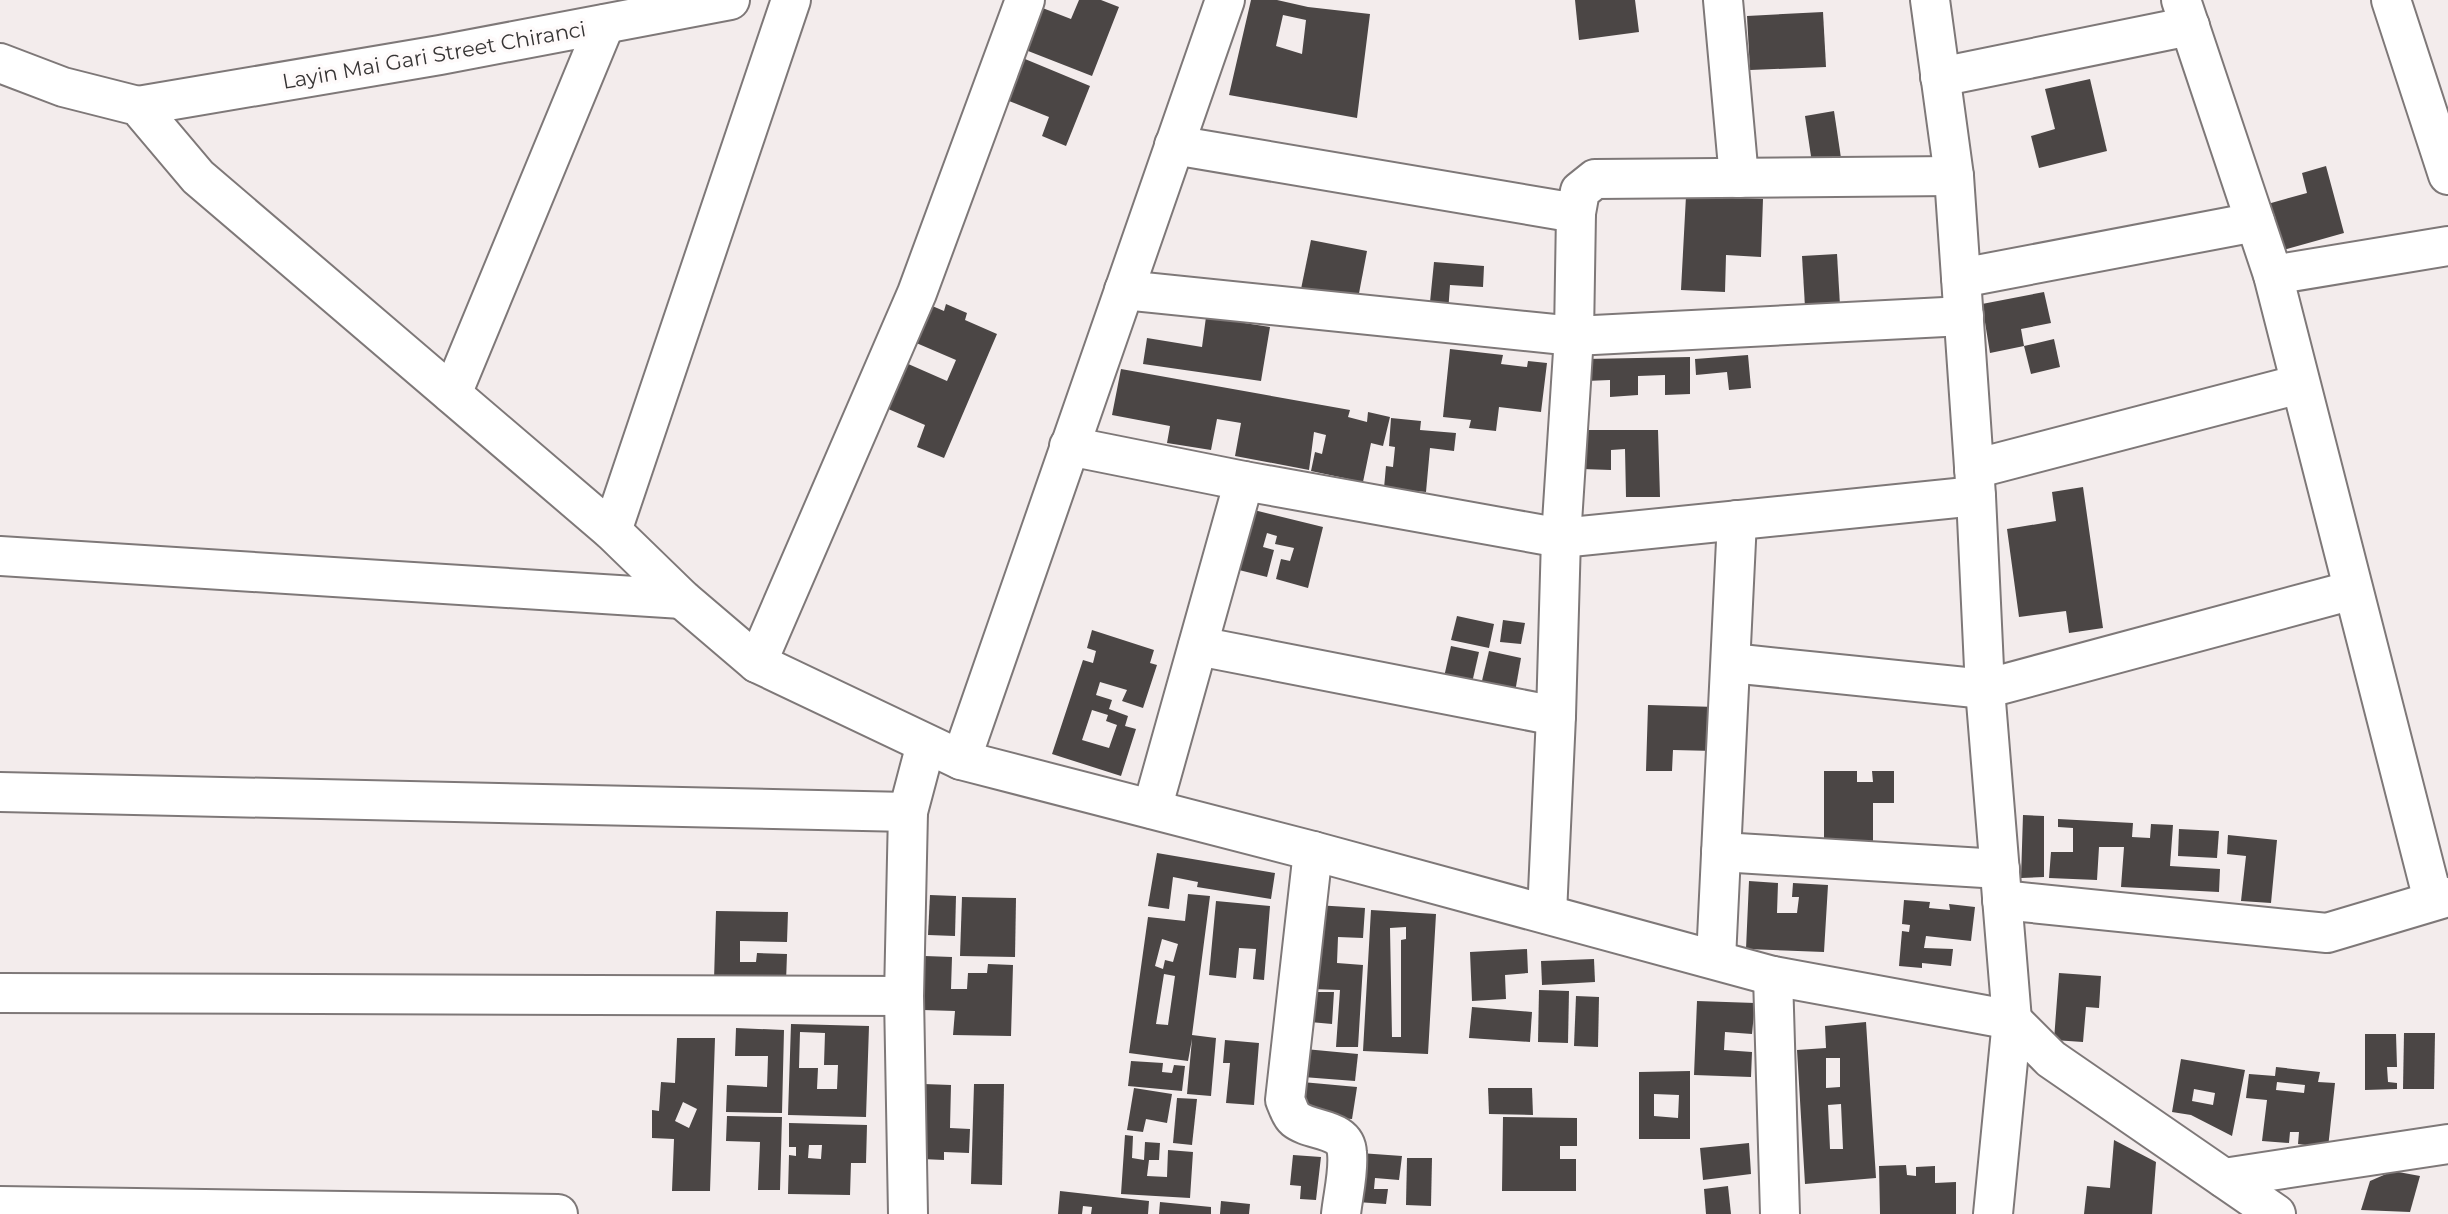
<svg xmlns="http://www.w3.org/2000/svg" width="2448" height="1214" font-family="Montserrat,sans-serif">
	<rect width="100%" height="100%" fill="#f3ecec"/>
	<g fill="#4b4645" fill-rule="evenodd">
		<polygon points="1079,0 1101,0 1119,7 1092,76 1023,49 1040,7 1071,19"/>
		<path d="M1251,0H1277L1308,7L1370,14L1357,118L1229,95ZM1283,15L1306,20L1302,54L1276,46Z"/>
		<polygon points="1575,0 1635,0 1639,32 1579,40"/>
		<polygon points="1823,12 1826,67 1750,70 1747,16"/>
		<polygon points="1025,59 1090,86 1066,146 1042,136 1049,117 1009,101"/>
		<polygon points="2090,79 2107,151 2039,168 2031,136 2055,129 2045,89"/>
		<polygon points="1834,111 1841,158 1812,163 1805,116"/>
		<polygon points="2326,166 2344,233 2276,252 2264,205 2307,193 2302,173"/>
		<polygon points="1686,196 1763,199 1761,257 1726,255 1725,292 1681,290"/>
		<polygon points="1311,240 1367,251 1357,304 1300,294"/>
		<polygon points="1837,254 1840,305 1805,307 1802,256"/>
		<polygon points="1434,262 1484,266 1483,287 1450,285 1448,313 1429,312"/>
		<polygon points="2044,292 2051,323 2021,329 2024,346 1990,353 1982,304"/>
		<polygon points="946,304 967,313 965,320 997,334 944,458 917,447 925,425 886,408 906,363 947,381 956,360 914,342 930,305 944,311"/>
		<polygon points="1206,317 1270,327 1261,381 1143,364 1147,338 1202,347"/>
		<polygon points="2054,339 2060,367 2031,374 2024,346"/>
		<polygon points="1450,349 1503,355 1501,364 1527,367 1528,361 1547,363 1541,412 1499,407 1496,431 1469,428 1471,420 1443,417"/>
		<polygon points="1748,355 1751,388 1729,390 1727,372 1696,375 1695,359"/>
		<polygon points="1690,357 1690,394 1665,395 1665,375 1638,376 1638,395 1610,397 1610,380 1586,381 1585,359"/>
		<polygon points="1121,369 1350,410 1348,417 1367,422 1368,412 1390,417 1383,446 1371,443 1363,482 1311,471 1315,452 1322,454 1326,435 1314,432 1309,470 1235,456 1241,423 1217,419 1211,450 1167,443 1170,426 1112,415"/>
		<polygon points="1391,418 1421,421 1420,430 1456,433 1454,451 1430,448 1426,492 1384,488 1386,466 1393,467 1395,447 1389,446"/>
		<polygon points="1583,430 1658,430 1660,497 1626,497 1625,449 1611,450 1611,470 1582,469"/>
		<polygon points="2083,487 2103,628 2069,633 2066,611 2019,617 2007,529 2056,521 2052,492"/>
		<polygon points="1254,510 1323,527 1308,588 1276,579 1281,559 1290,561 1294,548 1275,544 1277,536 1267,533 1263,547 1274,550 1267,577 1239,570"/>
		<polygon points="1457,616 1494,624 1489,648 1451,640"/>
		<polygon points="1503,620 1525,623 1521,644 1500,642"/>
		<path d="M1092,630L1154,650L1150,663L1157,665L1143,708L1122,701L1127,690L1100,682L1096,695L1112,700L1109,709L1128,716L1125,726L1136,729L1121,776L1052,754L1083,660L1093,663L1096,651L1087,648ZM1092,710L1108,715L1106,721L1117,725L1109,748L1082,740Z"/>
		<polygon points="1451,646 1479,652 1472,683 1444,677"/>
		<polygon points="1489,651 1521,658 1515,692 1481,685"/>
		<polygon points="1648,705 1716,707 1715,751 1673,750 1672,771 1646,771"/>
		<polygon points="1824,771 1857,771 1857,782 1873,782 1872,771 1894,771 1894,803 1873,803 1873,842 1824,842"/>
		<polygon points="2023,815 2044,816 2044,877 2021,878"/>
		<polygon points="2058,819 2133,823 2132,837 2150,838 2151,824 2173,825 2170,866 2220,869 2219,892 2121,887 2124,847 2099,847 2097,880 2049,878 2051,852 2073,852 2073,828 2058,827"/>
		<polygon points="2179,829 2219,831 2217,858 2178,856"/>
		<polygon points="2228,835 2277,840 2271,903 2241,901 2246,856 2227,854"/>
		<polygon points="1157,853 1275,873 1271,899 1197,887 1198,882 1173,877 1169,909 1148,906"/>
		<polygon points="1749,881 1778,883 1777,913 1797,913 1799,897 1792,897 1793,883 1828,885 1824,952 1746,949"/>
		<path d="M1188,894L1210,896L1192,1035L1216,1038L1211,1096L1187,1094L1192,1039L1188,1061L1129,1053L1148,917L1185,921ZM1162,939L1178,944L1173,962L1165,960L1163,969L1155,966ZM1164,974L1175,976L1168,1025L1156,1024Z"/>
		<polygon points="930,895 956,896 955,936 928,935"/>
		<polygon points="962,897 1016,898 1015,957 960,956"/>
		<polygon points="1904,900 1930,902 1929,908 1950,910 1949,904 1975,907 1971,941 1926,936 1924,948 1953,949 1951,966 1922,963 1922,968 1899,966 1902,931 1909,932 1910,925 1902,924"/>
		<polygon points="1216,901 1270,906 1264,980 1253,979 1256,949 1239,948 1236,978 1209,975"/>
		<polygon points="1315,905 1365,908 1363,938 1338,937 1337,963 1363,965 1358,1047 1336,1047 1340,990 1310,989"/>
		<path d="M1371,910L1436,914L1428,1054L1363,1051ZM1406,927V939L1401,940V1037H1392L1390,928Z"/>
		<polygon points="716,911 788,912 787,942 740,941 740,962 756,962 757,953 787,954 786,982 714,980"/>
		<polygon points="1527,949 1528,973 1505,975 1506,999 1472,1001 1470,952"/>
		<polygon points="925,956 952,957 951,989 967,989 968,973 987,973 988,964 1013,965 1011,1036 953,1035 955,1011 923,1010"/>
		<polygon points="1594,959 1595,982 1542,985 1541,961"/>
		<polygon points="2059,973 2101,976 2099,1008 2086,1007 2083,1042 2054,1040"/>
		<polygon points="1539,990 1569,991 1568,1043 1538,1042"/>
		<polygon points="1312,992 1334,992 1332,1024 1310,1022"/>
		<polygon points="1576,996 1599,997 1598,1047 1574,1046"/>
		<polygon points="1697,1001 1755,1003 1752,1034 1725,1032 1724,1050 1752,1052 1751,1077 1694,1075"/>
		<polygon points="1472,1007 1532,1012 1530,1042 1469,1038"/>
		<path d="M1866,1022L1876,1178L1805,1184L1797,1050L1826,1048L1825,1026ZM1826,1058H1840V1087L1826,1088ZM1841,1104L1843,1149H1830L1828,1105Z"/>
		<path d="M791,1024L869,1026L866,1117L788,1115ZM800,1032L825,1033L824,1065H838L837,1089H817L818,1068H799Z"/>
		<polygon points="736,1028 784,1030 782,1113 726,1112 727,1085 767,1087 768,1056 735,1056"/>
		<polygon points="2404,1033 2435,1033 2434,1089 2403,1089"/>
		<polygon points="2365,1034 2396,1034 2397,1067 2387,1067 2388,1082 2397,1083 2397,1089 2365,1090"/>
		<path d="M677,1038H715L710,1191H672L674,1139L652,1138V1110L659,1111L661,1082L675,1083ZM683,1102L697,1109L689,1128L675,1121Z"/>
		<polygon points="1225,1040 1259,1043 1254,1105 1226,1103 1230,1063 1223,1063"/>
		<polygon points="1305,1049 1358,1054 1355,1081 1303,1077"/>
		<path d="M2181,1059L2245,1070L2232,1136L2191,1115L2172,1112ZM2194,1089L2215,1093L2213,1105L2192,1101Z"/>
		<polygon points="1131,1061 1163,1063 1162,1072 1172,1073 1174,1065 1185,1066 1182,1091 1128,1086"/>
		<path d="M2276,1067L2320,1072L2318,1082L2335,1083L2328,1148L2298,1144L2299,1132H2290L2289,1143L2262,1141L2267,1100L2246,1098L2249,1074L2275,1076ZM2277,1082L2305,1085L2304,1093L2276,1090Z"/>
		<path d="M1690,1071V1139H1639V1072ZM1654,1094L1679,1095L1678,1118L1654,1116Z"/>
		<polygon points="1302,1082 1357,1087 1352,1119 1298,1115"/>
		<polygon points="924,1084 951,1085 950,1128 970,1129 969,1153 944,1152 944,1160 922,1159"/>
		<polygon points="974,1084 1004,1084 1002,1185 971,1184"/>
		<polygon points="1134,1088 1172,1094 1167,1123 1146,1119 1143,1132 1127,1130"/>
		<polygon points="1488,1088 1532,1088 1533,1115 1489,1114"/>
		<polygon points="1177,1098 1197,1099 1192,1145 1173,1143"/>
		<polygon points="727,1116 782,1117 780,1190 758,1190 760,1142 726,1141"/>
		<polygon points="1503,1117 1577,1118 1577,1146 1560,1146 1560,1159 1576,1159 1576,1191 1502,1191"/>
		<path d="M789,1123L867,1125L866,1163H851L850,1195L788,1194L789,1155L796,1156V1147H789ZM809,1145H822L821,1159L808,1158Z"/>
		<polygon points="1125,1135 1133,1136 1132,1158 1144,1160 1145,1142 1160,1143 1159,1160 1149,1160 1147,1176 1167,1177 1168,1150 1193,1152 1190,1198 1121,1194"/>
		<polygon points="2114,1140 2156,1162 2152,1214 2084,1214 2087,1186 2110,1188"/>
		<polygon points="1749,1143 1751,1174 1703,1180 1700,1148"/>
		<polygon points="1360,1153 1402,1156 1399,1180 1375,1178 1374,1189 1388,1189 1386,1204 1357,1202"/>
		<polygon points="1293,1155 1321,1157 1316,1200 1300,1199 1301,1186 1290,1185"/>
		<polygon points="1407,1158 1432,1158 1431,1206 1406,1205"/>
		<polygon points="1906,1165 1907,1175 1916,1176 1916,1167 1935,1166 1935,1183 1956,1182 1956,1214 1880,1214 1879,1166"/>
		<polygon points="2393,1171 2420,1176 2410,1212 2361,1210 2370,1181"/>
		<polygon points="1728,1186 1731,1214 1706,1214 1704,1189"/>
		<polygon points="1060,1191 1149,1201 1148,1214 1091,1214 1092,1207 1083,1206 1082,1214 1058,1214"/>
		<polygon points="1221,1201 1250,1204 1249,1214 1220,1214"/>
		<polygon points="1160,1202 1211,1207 1211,1214 1159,1214"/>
	</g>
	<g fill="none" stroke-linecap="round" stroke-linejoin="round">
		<defs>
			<g id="minor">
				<polyline points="1723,0 1739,178"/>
				<polyline points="1930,0 1954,176 1976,496 1985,689 2012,1020 1993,1214"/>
				<polyline points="2181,0 2273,275 2433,900"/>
				<polyline points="2391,0 2448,175"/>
				<polyline points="0,63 63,87 138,106 198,177 612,531 682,599 757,663 961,760 1313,851 1773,976 2012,1020 2051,1059 2276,1214"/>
				<polyline points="1940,77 2190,26"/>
				<polyline points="138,106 440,55 730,0"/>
				<polyline points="1174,145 1576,213 1580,191 1595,179 1954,176"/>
				<polyline points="2273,275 2448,246"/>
				<polyline points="1961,278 2255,222"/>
				<polyline points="1124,290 1574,336 1964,316"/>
				<polyline points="452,394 605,24"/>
				<polyline points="1069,446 1244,481 1561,538 1976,496"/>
				<polyline points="1974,469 2300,384"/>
				<polyline points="612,531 791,0"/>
				<polyline points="0,556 682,599"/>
				<polyline points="1198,646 1556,716"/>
				<polyline points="757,663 917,293 1025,0"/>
				<polyline points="1731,663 1985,689 2353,590"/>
				<polyline points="961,760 1225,0"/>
				<polyline points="0,792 908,812"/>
				<polyline points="1152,809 1244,481"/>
				<path d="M1313,851L1285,1100C1288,1106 1290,1115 1295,1119C1311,1132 1346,1127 1347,1153C1349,1172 1343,1195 1341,1214"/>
				<polyline points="1721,852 2000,869"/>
				<polyline points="2002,900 2327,933 2448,897"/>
				<polyline points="1547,914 1556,716 1561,538 1574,336 1576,213"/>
				<polyline points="1716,959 1737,520"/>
				<polyline points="1773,976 1780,1214"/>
				<polyline points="0,993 904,996"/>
				<polyline points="2224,1178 2448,1144"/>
				<polyline points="0,1206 558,1214"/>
				<polyline points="908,1214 904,996 908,812 926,744"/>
			</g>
		</defs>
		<use href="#minor" stroke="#7e7878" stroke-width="42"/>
		<use href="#minor" stroke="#fff" stroke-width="38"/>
	</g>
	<g text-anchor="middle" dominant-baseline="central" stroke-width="7" stroke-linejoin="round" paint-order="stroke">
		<g font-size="21" fill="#363434" stroke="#fefafa">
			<text transform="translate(434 55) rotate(-10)">Layin Mai Gari Street Chiranci</text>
		</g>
	</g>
</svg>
